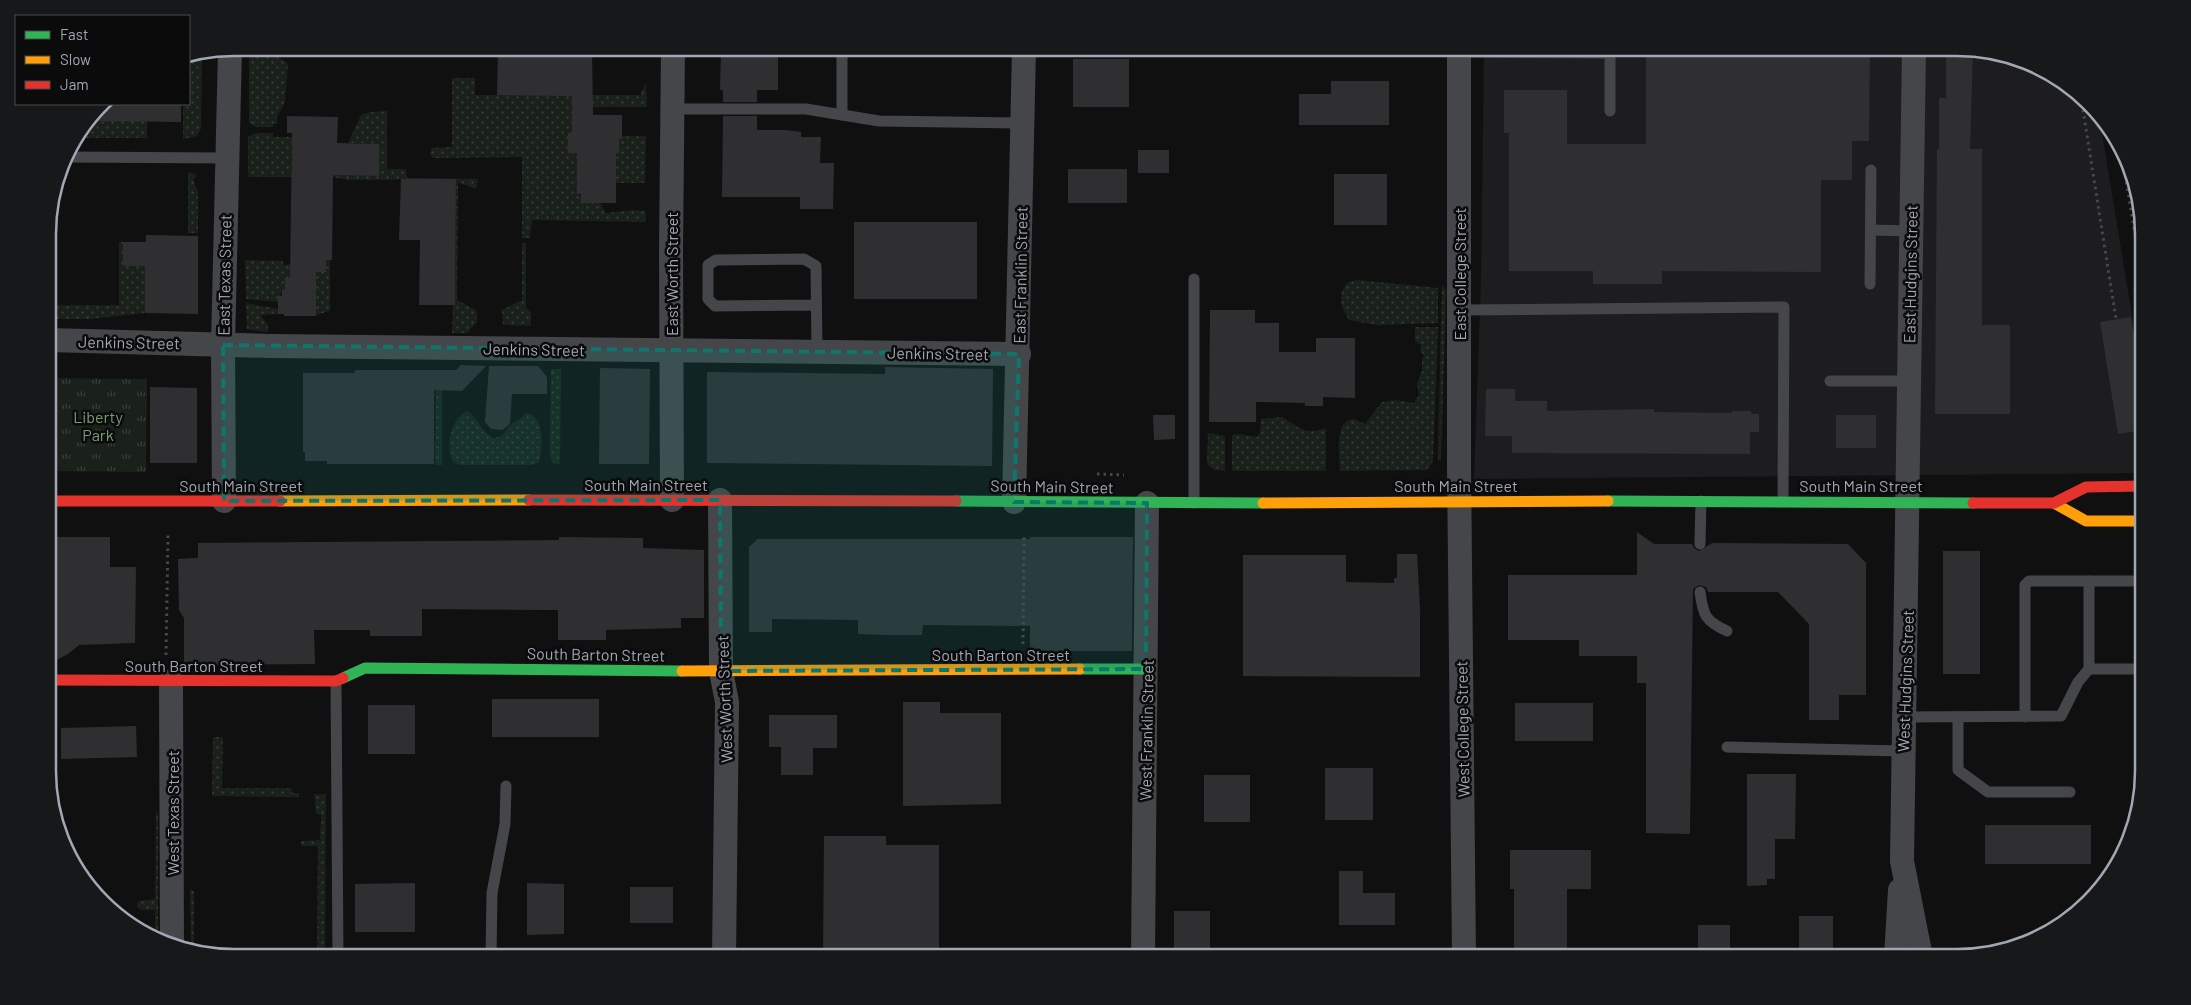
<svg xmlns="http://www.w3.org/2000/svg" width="2191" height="1005" font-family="Barlow,sans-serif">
	<defs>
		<pattern id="grass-dots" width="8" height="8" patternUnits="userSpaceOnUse" patternTransform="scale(1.25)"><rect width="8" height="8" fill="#1a211b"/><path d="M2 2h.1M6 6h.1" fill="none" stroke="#383e3a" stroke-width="1.8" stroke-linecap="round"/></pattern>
		<pattern id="park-tufts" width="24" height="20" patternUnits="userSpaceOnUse" patternTransform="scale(1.25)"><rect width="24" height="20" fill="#1a211b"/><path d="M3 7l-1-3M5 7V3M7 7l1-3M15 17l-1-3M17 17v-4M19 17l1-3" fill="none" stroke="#383e3a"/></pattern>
	</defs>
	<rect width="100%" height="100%" fill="#101011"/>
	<polygon fill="#1d1d1f" points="1484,48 1956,48 2028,62 2070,86 2099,115 2142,376 2143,473 1474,479 1481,279"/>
	<g fill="url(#grass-dots)">
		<polygon points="251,48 266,49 288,64 285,102 277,117 277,124 273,124 273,127 256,127 249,123 249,51"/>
		<polygon points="202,54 201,128 197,136 183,139 183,104 189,104 189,57"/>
		<polygon points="452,78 475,78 475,95 640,95 646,83 647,107 591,107 572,133 568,134 568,153 618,153 619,139 622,136 646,136 645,183 616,183 616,162 593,162 577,173 577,194 600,203 606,213 633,210 646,211 646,222 532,220 530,238 522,238 522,157 433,158 430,154 432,148 452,147"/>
		<polygon points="387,111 387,169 406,169 407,178 478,179 476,189 458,182 457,300 477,311 477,322 467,333 452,333 453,305 455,305 456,179 348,180 333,177 249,177 248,174 248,137 256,133 273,133 273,137 292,137 291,173 378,176 379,144 348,143 361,115 370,112"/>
		<polygon points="91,121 147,121 147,138 77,138"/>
		<polygon points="188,172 197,175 193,180 198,192 198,233 188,233"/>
		<polygon points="119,242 123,242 123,265 145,266 145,313 91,319 48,319 48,305 119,305"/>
		<polygon points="522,243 526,243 526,308 531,312 531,326 503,325 502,310 522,300"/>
		<polygon points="245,260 283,261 283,265 330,260 330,311 316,315 316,278 285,278 285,290 282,290 278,302 246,299"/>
		<path d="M1357,280L1438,288V323L1377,325L1349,320C1341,308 1336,293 1349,282Z"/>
		<polygon points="1442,285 1446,290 1441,461 1438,460 1438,451"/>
		<polygon points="246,303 278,309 278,314 260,315 268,325 268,332 247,329"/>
		<path d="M1415,327H1438L1433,461L1427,470L1340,471C1340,456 1333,420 1354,419L1365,424L1382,402L1395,400L1414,403L1419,395L1417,384L1422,370V359L1424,356L1420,350L1421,345L1415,341Z"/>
		<polygon points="551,369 561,369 560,465 553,463 550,457"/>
		<polygon points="436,370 442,370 442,465 435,465"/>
		<path d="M468,411C478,419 482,433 494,438C505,437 506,428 513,423C518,419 522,419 526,413C545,415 543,448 539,462L532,465H460L454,463C444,448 451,417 468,411Z"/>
		<path d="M1282,417C1299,427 1305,436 1326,428V471H1232V435L1239,434L1257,437L1260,433L1261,419Z"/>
		<polygon points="1208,433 1225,436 1225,471 1214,470 1207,464"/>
		<polygon points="213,737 223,737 222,788 291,788 292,793 299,793 299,797 212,796"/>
		<polygon points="314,794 326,794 325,957 317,957 318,846 302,846 300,843 302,841 320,840 321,815 316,813"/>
		<polygon points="156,811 158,815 158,940 139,929 155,928 155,910 141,910 137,906 138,901 155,899"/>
		<polygon points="190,889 194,891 194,949 191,949"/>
	</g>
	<polygon fill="url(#park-tufts)" points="48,378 147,379 146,472 48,471"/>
	<g fill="#2f2f31">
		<polygon points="498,48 592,48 593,115 622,115 622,139 619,139 619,153 616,153 616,203 581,203 581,194 577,194 577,153 568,153 568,133 572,133 572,96 497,95"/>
		<polygon points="1646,48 1870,48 1869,141 1852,141 1852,180 1821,180 1821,272 1662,271 1662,284 1593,284 1593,271 1509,271 1509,133 1504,133 1504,90 1567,90 1567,144 1646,144"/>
		<polygon points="1946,48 1973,51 1970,149 1982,149 1982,325 2010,325 2010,414 1935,414 1937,149 1939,149 1939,98 1946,98"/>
		<polygon points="721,51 778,52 778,90 757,90 757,102 723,102 723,90 720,90"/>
		<rect x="1073" y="59" width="56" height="48"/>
		<polygon points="1331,81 1389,81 1389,125 1299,125 1299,94 1331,94"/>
		<polygon points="104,104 181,104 181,122 91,121"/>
		<polygon points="287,116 338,117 337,143 379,144 379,176 333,175 332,260 326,260 326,272 316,272 316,316 284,316 284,314 278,314 278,296 282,296 282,290 285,290 285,278 290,278 292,133 287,133"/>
		<polygon points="723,116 757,116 757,130 786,130 801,132 801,137 821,137 820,163 834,163 833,209 800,209 800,197 722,197"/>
		<rect x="1138" y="150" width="31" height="23"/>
		<rect x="1068" y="169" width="59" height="34"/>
		<rect x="1334" y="174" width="53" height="51"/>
		<polygon points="401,179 456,179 455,305 419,305 420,240 399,240"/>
		<rect x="854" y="222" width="123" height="77"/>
		<polygon points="146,235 198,236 198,314 145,313 145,266 123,266 123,242 146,242"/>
		<polygon points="1210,310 1255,310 1255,323 1279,323 1279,352 1316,352 1316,338 1355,338 1355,398 1323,397 1323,406 1305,406 1305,403 1256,402 1256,422 1209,422"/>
		<polygon points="2131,317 2142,385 2143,430 2118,434 2100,322"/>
		<polygon points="461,365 486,366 462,391 434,390 434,464 327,464 327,461 305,461 305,452 303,452 303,373 354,373 355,370 456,370"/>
		<polygon points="489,366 538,366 547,377 547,394 512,394 510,424 502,430 491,429 485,422"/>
		<polygon points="885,367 993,369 992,466 707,463 707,372 885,374"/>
		<polygon points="600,368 650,369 649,464 599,464"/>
		<polygon points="150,387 197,388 197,463 150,463"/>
		<polygon points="1486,389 1515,389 1515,401 1547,401 1547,411 1654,409 1654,412 1732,413 1732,411 1751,411 1751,414 1759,414 1759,432 1750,432 1750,454 1512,453 1512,436 1485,436"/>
		<polygon points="1153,415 1175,415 1175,439 1154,440"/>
		<rect x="1836" y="415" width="40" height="33"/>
		<polygon points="1637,532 1654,544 1692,544 1694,548 1699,551 1712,543 1848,544 1866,563 1866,695 1839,695 1839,720 1809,720 1809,624 1778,592 1708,592 1706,587 1699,585 1693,589 1690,834 1646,833 1646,683 1637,683 1637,656 1579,656 1579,640 1508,640 1508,575 1637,575"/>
		<polygon points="49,537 110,537 110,567 136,567 135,643 79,645 68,654 49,664"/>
		<polygon points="559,537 643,538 643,548 704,550 704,618 681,618 681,628 606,630 606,640 558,640 558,610 422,609 422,636 370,636 370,630 314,630 315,664 184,665 184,618 179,610 178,559 198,558 198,543 559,540"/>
		<polygon points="1030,537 1133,537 1132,651 1030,651 1030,626 923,625 922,635 887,635 858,634 858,620 772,619 772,632 749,632 749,547 758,539 1030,539"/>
		<rect x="1943" y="551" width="37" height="123"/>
		<polygon points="1397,554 1417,554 1420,609 1420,677 1243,676 1243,555 1346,555 1346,582 1394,583 1394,578 1397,578"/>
		<rect x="492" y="699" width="107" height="38"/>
		<polygon points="903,702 940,702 940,713 1001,713 1001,804 903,806"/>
		<rect x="1515" y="703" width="78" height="38"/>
		<rect x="368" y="705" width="47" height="49"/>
		<polygon points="769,715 837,715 837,748 813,748 813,775 781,775 781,747 769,747"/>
		<polygon points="136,726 137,757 61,759 61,728"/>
		<rect x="1325" y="768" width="48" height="52"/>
		<polygon points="1747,774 1796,774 1795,839 1775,839 1775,879 1767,879 1767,885 1747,886"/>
		<rect x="1204" y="775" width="46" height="47"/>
		<rect x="1985" y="825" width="106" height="39"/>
		<polygon points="824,836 886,836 886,845 939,845 939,955 823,955"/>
		<polygon points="1510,850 1591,850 1591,889 1567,889 1567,957 1514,957 1514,889 1510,889"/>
		<polygon points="1339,871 1363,871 1363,893 1395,893 1395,925 1339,925"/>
		<polygon points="415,883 415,932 355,932 355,884"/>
		<polygon points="527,883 564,884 564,934 527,935"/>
		<rect x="630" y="887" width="43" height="36"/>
		<rect x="1174" y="911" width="36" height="46"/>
		<rect x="1799" y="916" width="34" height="41"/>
		<rect x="1698" y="925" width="32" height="32"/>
	</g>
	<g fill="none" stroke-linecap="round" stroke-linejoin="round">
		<g stroke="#46484c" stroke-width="3" stroke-dasharray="2.5 4" stroke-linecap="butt">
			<polyline points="2081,97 2116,319"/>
			<polyline points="2121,150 2142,276"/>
			<polyline points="1097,474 1124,475"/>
			<polyline points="1023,644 1024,534"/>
			<polyline points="166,655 168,535"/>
		</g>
		<g stroke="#45464a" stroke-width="11">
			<polyline points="842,48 842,115"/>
			<polyline points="1459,52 1610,53 1610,111"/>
			<polyline points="672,109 806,109 879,121 1023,123"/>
			<polyline points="65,157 227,158"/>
			<polyline points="1871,230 1911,231"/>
			<polyline points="1194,279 1194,503"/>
			<polyline points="1870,284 1871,170"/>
			<polyline points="816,305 715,306 708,299 708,265 716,260 804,259 816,266 817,352"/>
			<polyline points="1459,310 1784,307 1783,501"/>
			<polyline points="1830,381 1908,381"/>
			<polyline points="1700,544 1701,501"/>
			<polyline points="2089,581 2133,581"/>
			<path d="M1700,592C1703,615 1705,621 1727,631"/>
			<polyline points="2089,669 2142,669"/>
			<polyline points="336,681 338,957"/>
			<polyline points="1904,717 2061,716 2078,682 2089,669 2089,581 2029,581 2025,585 2025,717"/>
			<polyline points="1958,717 1958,770 1988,792 2070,792"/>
			<polyline points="1727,747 1903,751"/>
			<polyline points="491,957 492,893 505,824 506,786"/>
		</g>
		<g stroke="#45464a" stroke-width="24">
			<polyline points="1459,48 1459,465 1464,957"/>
			<polyline points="1914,48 1902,861 1921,957"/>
			<polyline points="48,340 270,346 1019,354"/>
			<polyline points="672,500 671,250 673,48"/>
			<polyline points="720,500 721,671 727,702 724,957"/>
			<polyline points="224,501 223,345 230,48"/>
			<polyline points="1014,502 1024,48"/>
			<polyline points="171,681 172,945"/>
			<polyline points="1143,957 1147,503"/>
			<polyline points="1896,957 1900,890"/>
		</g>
		<g stroke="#30b455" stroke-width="11">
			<polyline points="956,501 1263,503"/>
			<polyline points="1608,501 1973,503"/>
			<polyline points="1080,669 1146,669"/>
			<polyline points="343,678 365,668 682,671"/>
		</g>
		<g stroke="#ff9f0a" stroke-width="11">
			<polyline points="280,501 529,500"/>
			<polyline points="1263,503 1608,501"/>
			<polyline points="2054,503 2086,521 2143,521"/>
			<polyline points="682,671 1080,669"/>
		</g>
		<g stroke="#e5322d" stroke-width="11">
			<polyline points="529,500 956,501"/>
			<polyline points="49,501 280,501"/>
			<polyline points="1973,503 2054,503 2086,487 2143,486"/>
			<polyline points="49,680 336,681 343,678"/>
		</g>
	</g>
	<path fill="#0f766e" fill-opacity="0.2" stroke="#0f766e" stroke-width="4" stroke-dasharray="10 6" stroke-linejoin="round" d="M223,345L1019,354L1014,502L1147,503L1146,669L721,671L720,500L224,501Z"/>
	<g text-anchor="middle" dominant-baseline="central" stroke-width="5" stroke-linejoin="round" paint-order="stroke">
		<g font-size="16" fill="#a0a8b3" stroke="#0b0b0c">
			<text transform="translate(671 274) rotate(-90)">East Worth Street</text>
			<text transform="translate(1459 274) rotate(-90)">East College Street</text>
			<text transform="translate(1910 274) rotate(-89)">East Hudgins Street</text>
			<text transform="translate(224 275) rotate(-89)">East Texas Street</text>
			<text transform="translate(1020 275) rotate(-89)">East Franklin Street</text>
			<text transform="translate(129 342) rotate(1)">Jenkins Street</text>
			<text transform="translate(534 349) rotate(1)">Jenkins Street</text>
			<text transform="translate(938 353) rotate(1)">Jenkins Street</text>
			<text x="646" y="484">South Main Street</text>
			<text x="241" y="485">South Main Street</text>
			<text x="1456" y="485">South Main Street</text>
			<text x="1861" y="485">South Main Street</text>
			<text transform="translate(1052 486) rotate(1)">South Main Street</text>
			<text transform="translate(596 654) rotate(1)">South Barton Street</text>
			<text x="1001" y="654">South Barton Street</text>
			<text x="194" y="665">South Barton Street</text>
			<text transform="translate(1905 681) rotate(-88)">West Hudgins Street</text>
			<text transform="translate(724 699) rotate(-92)">West Worth Street</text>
			<text transform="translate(1462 729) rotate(-91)">West College Street</text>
			<text transform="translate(1146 730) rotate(-89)">West Franklin Street</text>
			<text transform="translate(172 813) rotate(-90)">West Texas Street</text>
		</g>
		<g font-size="16" fill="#789f76" stroke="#0b0b0c">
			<text x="98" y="416">Liberty<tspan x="98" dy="18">Park</tspan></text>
		</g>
	</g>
	<path d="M0 0H2191V1005H0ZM234 56H1957A178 178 0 0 1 2135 234V771A178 178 0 0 1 1957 949H234A178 178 0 0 1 56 771V234A178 178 0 0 1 234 56Z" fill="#171819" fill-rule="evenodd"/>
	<path fill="none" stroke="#a0a8b3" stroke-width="2.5" d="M234 56H1957A178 178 0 0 1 2135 234V771A178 178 0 0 1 1957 949H234A178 178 0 0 1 56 771V234A178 178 0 0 1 234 56Z"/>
	<rect x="15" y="15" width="175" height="90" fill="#0b0b0c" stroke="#474a4f"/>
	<rect x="25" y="31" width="25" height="8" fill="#30b455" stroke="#474a4f"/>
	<text x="60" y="40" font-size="15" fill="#a0a8b3">Fast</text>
	<rect x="25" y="56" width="25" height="8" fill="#ff9f0a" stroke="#474a4f"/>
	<text x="60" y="65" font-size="15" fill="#a0a8b3">Slow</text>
	<rect x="25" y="81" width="25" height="8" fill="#e5322d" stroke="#474a4f"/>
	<text x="60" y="90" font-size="15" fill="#a0a8b3">Jam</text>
</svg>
